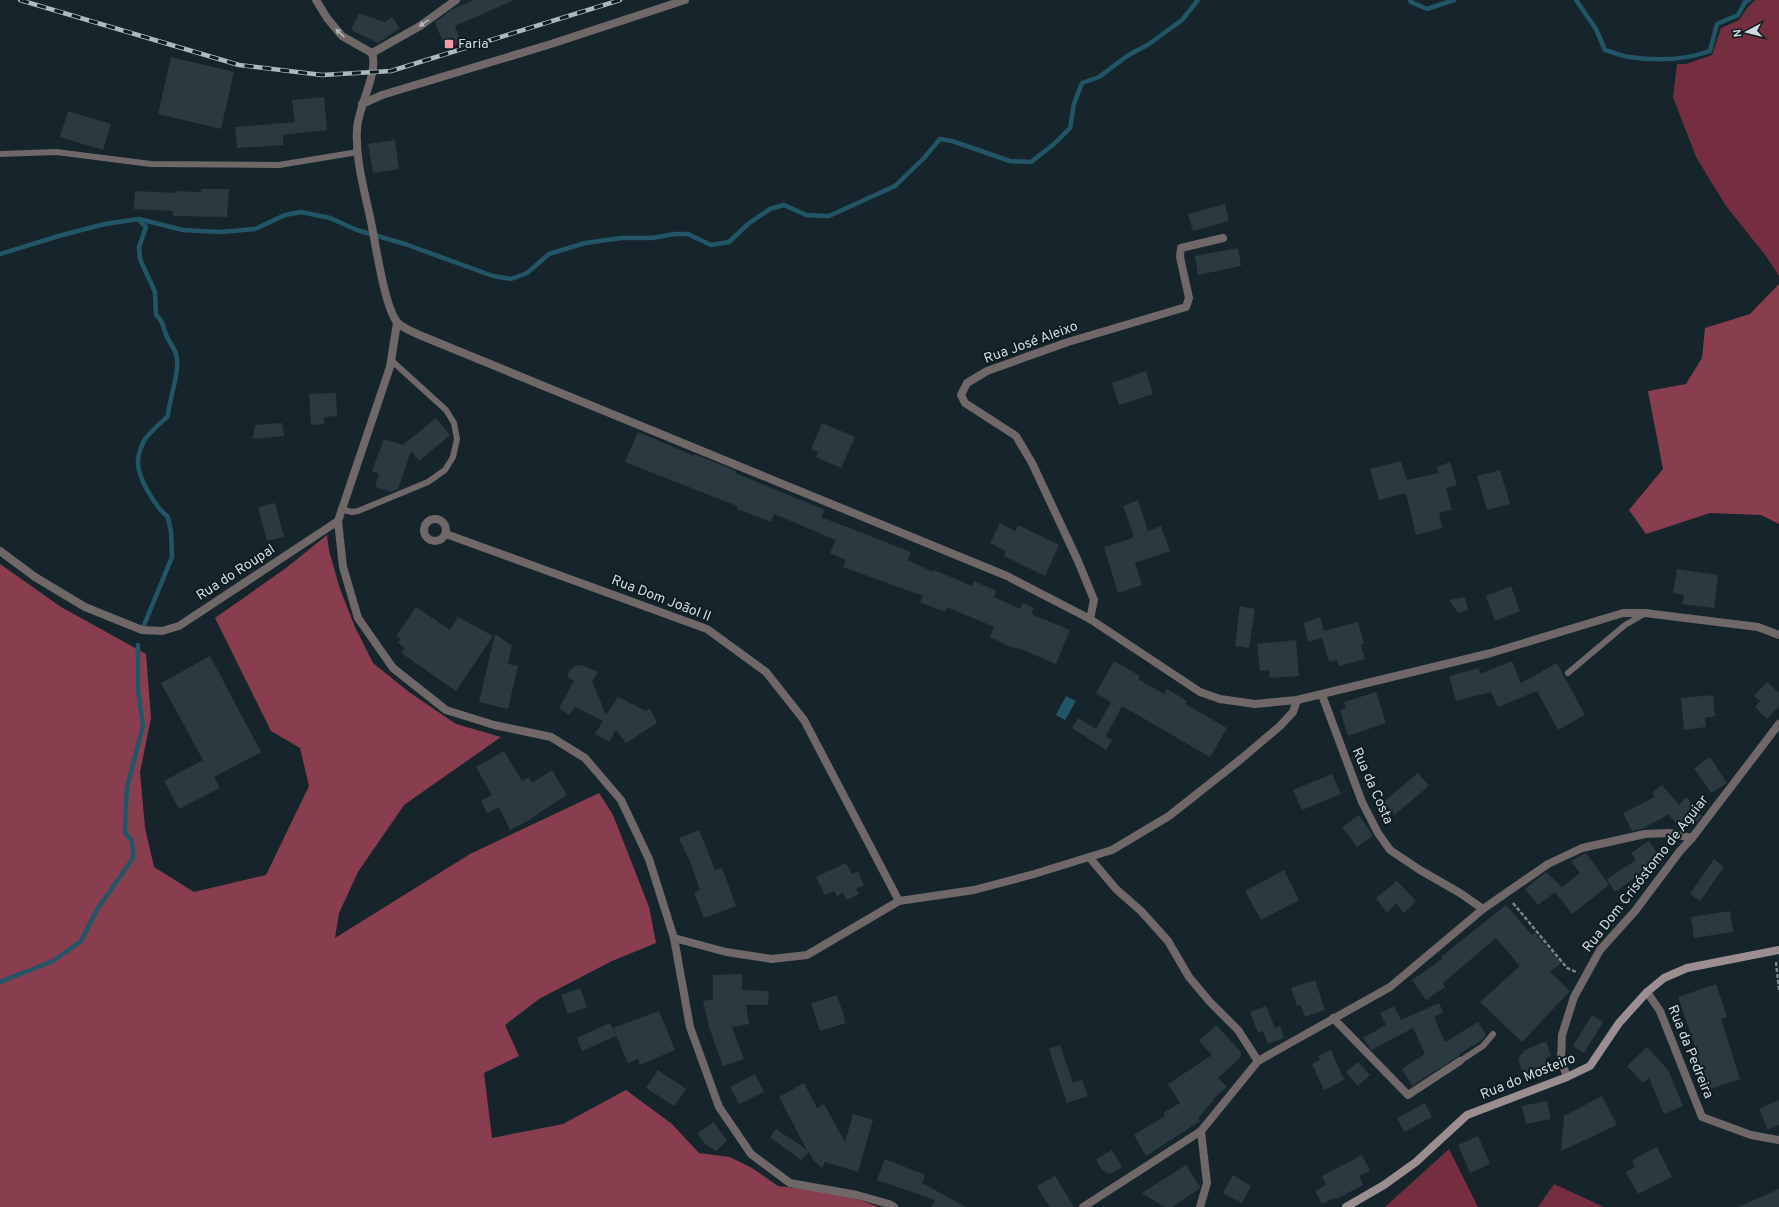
<svg xmlns="http://www.w3.org/2000/svg" width="1779" height="1207" font-family="Overpass,sans-serif">
	<rect width="100%" height="100%" fill="#16252b"/>
	<g fill="#742e3f">
		<polygon points="1755,0 1779,0 1779,276 1766,256 1726,206 1696,157 1673,97 1677,64 1686,64 1712,55 1721,28 1739,20 1747,8"/>
		<polygon points="1449,1149 1478,1207 1385,1207"/>
		<polygon points="1554,1184 1604,1207 1538,1207"/>
	</g>
	<g fill="#883e4f">
		<polygon points="1779,284 1779,524 1761,515 1710,513 1646,534 1629,510 1663,469 1648,391 1686,384 1702,358 1705,328 1750,314"/>
		<polygon points="327,535 329,551 340,589 355,627 373,663 409,692 456,724 501,737 404,805 358,872 339,913 335,938 470,854 599,793 613,815 649,907 656,943 612,961 539,999 505,1025 519,1056 484,1073 492,1138 563,1124 626,1090 672,1124 699,1153 730,1157 752,1168 778,1186 805,1189 857,1199 879,1207 0,1207 0,564 61,607 146,654 151,718 140,772 145,828 154,867 194,892 266,875 309,786 300,748 271,731 215,618 286,568"/>
	</g>
	<polygon fill="#225667" points="1066,696 1076,701 1065,720 1056,715"/>
	<g fill="none" stroke-linecap="round" stroke-linejoin="round">
		<g stroke="#225667" stroke-width="4.5">
			<polyline points="1410,0 1411,2 1427,9 1454,0"/>
			<path d="M1576,0L1596,29L1605,50C1613,52 1621,56 1629,57C1656,61 1685,60 1710,51L1717,24L1738,15L1745,2L1749,0"/>
			<path d="M139,220L146,227L139,247L140,259L155,292L156,315C164,321 163,329 167,337C170,343 174,348 176,354C181,371 169,398 168,416C161,423 152,430 146,438C142,443 138,455 138,461C137,477 156,508 168,517L171,532L172,557L142,630"/>
			<polyline points="0,254 62,235 105,224 139,219 183,230 221,232 255,229 285,215 301,212 330,218 357,230 405,244 493,276 511,279 527,273 549,254 585,243 621,238 652,238 675,234 688,234 711,245 729,242 748,224 770,209 784,205 806,215 829,216 895,186 924,158 940,139 952,141 1010,161 1031,162 1054,144 1070,128 1074,104 1082,83 1099,77 1127,56 1149,44 1182,20 1198,0"/>
			<polyline points="0,982 53,961 81,941 96,911 133,858 132,841 125,833 125,822 127,787 143,726 138,690 138,645"/>
		</g>
	</g>
	<g fill="#2a3a40">
		<polygon points="474,0 514,0 455,26 461,43 445,48 435,22 453,9"/>
		<polygon points="359,13 384,22 392,17 400,28 378,43 351,30"/>
		<polygon points="171,57 234,72 221,129 158,114"/>
		<polygon points="324,97 327,130 283,135 283,145 237,148 235,127 295,122 292,100"/>
		<polygon points="68,111 111,124 103,150 60,137"/>
		<polygon points="395,140 399,169 373,173 368,144"/>
		<polygon points="201,189 229,189 227,217 173,216 173,211 134,209 135,191 175,193 175,191 201,192"/>
		<polygon points="1225,204 1229,221 1193,231 1188,214"/>
		<polygon points="1238,248 1241,266 1198,275 1195,256"/>
		<polygon points="1146,371 1153,394 1119,405 1112,383"/>
		<polygon points="336,393 337,416 324,417 324,424 311,425 309,394"/>
		<polygon points="436,418 450,435 419,461 411,451 398,489 391,492 375,487 379,474 372,471 384,439 403,445"/>
		<polygon points="282,423 284,436 253,439 255,425"/>
		<polygon points="822,423 855,437 841,468 816,457 818,452 811,449"/>
		<polygon points="638,432 694,456 694,454 736,471 735,473 825,510 821,517 911,552 908,560 933,572 934,570 972,586 974,581 996,591 994,597 1020,609 1023,603 1034,608 1031,614 1070,630 1056,664 1016,647 1015,649 990,637 994,627 947,607 945,612 920,602 923,596 843,567 846,560 830,553 836,540 774,514 771,522 737,509 737,506 625,462"/>
		<polygon points="1401,461 1407,480 1439,473 1437,467 1450,462 1457,485 1446,488 1452,510 1439,513 1442,528 1416,535 1406,493 1379,500 1370,469"/>
		<polygon points="1500,470 1510,504 1487,510 1477,476"/>
		<polygon points="1138,500 1148,531 1161,526 1170,551 1135,563 1142,585 1118,593 1104,547 1130,539 1134,536 1123,506"/>
		<polygon points="275,503 284,537 267,541 258,507"/>
		<polygon points="1000,523 1015,531 1018,525 1059,545 1045,576 1004,556 1006,551 990,543"/>
		<polygon points="1677,569 1718,575 1714,608 1682,604 1684,595 1673,593"/>
		<polygon points="1511,586 1520,611 1495,621 1486,596"/>
		<polygon points="1465,597 1468,610 1458,613 1449,600"/>
		<polygon points="1240,606 1255,609 1249,648 1235,646"/>
		<polygon points="416,607 450,630 458,617 493,636 456,691 401,653 405,648 398,643 401,639 396,636"/>
		<polygon points="1320,617 1324,631 1358,622 1364,644 1361,645 1365,659 1339,666 1337,660 1329,662 1322,638 1308,642 1304,623"/>
		<polygon points="495,634 512,646 508,664 518,666 508,709 479,702"/>
		<polygon points="1296,640 1299,676 1270,678 1269,670 1260,671 1257,644"/>
		<polygon points="210,656 261,752 214,777 220,788 179,809 164,781 203,760 161,683"/>
		<polygon points="1114,661 1140,676 1138,679 1164,694 1167,689 1187,701 1185,704 1227,728 1210,757 1122,706 1106,736 1112,740 1106,750 1072,728 1078,718 1096,729 1111,702 1096,693"/>
		<polygon points="1512,661 1521,683 1557,663 1585,715 1558,730 1537,691 1498,707 1491,692 1456,701 1449,676 1479,668 1480,674"/>
		<polygon points="582,665 598,672 592,681 606,715 618,697 646,711 650,708 657,723 626,743 616,730 609,742 595,734 603,721 575,707 569,715 559,708 574,681 567,677 570,670 575,666"/>
		<polygon points="1767,682 1779,693 1779,706 1767,719 1755,707 1760,701 1754,696"/>
		<polygon points="1376,692 1386,723 1348,736 1340,710 1346,708 1344,702"/>
		<polygon points="1713,695 1715,716 1705,718 1706,727 1684,730 1681,698"/>
		<polygon points="504,751 522,781 529,777 532,783 552,770 567,795 530,819 530,820 510,830 499,807 487,813 481,801 492,795 476,767"/>
		<polygon points="1710,757 1727,783 1711,793 1694,768"/>
		<polygon points="1418,773 1429,786 1394,815 1383,802"/>
		<polygon points="1332,774 1341,794 1302,810 1293,790"/>
		<polygon points="1662,785 1679,805 1686,797 1702,816 1693,825 1690,821 1681,829 1668,814 1661,819 1641,829 1632,831 1623,813 1655,797 1652,793"/>
		<polygon points="1359,815 1373,836 1357,847 1342,827"/>
		<polygon points="699,830 715,870 722,868 736,906 704,918 694,893 700,890 691,864 679,838"/>
		<polygon points="1649,841 1661,859 1615,892 1607,879 1636,860 1631,853"/>
		<polygon points="1586,853 1609,885 1572,914 1555,892 1538,905 1525,889 1546,872 1562,887 1580,873 1571,861"/>
		<polygon points="1714,859 1724,867 1700,901 1690,894"/>
		<polygon points="846,863 852,874 858,871 864,885 856,889 859,894 847,900 843,893 837,896 834,891 825,895 816,877"/>
		<polygon points="1284,870 1299,900 1261,920 1245,891"/>
		<polygon points="1397,881 1416,901 1404,913 1396,903 1387,913 1376,898"/>
		<polygon points="1506,905 1532,935 1535,933 1561,963 1550,972 1570,991 1522,1042 1480,1002 1520,966 1496,938 1443,983 1445,987 1426,1000 1412,980 1442,959 1441,957"/>
		<polygon points="1730,911 1733,932 1694,938 1691,917"/>
		<polygon points="742,974 742,990 769,991 768,1005 746,1005 749,1024 732,1027 744,1059 723,1066 709,1027 703,1001 713,999 713,975"/>
		<polygon points="1315,980 1325,1010 1305,1017 1301,1005 1297,1006 1291,988"/>
		<polygon points="1716,984 1727,1017 1721,1019 1740,1079 1707,1090 1693,1046 1695,1046 1678,997"/>
		<polygon points="580,988 587,1007 568,1014 561,995"/>
		<polygon points="837,995 846,1023 820,1031 811,1003"/>
		<polygon points="1439,1003 1443,1012 1434,1017 1445,1042 1478,1022 1486,1035 1482,1040 1459,1054 1460,1055 1412,1086 1402,1069 1425,1054 1413,1028 1371,1050 1363,1038 1386,1025 1380,1013 1394,1006 1401,1020"/>
		<polygon points="1266,1006 1275,1028 1280,1026 1284,1038 1268,1044 1263,1031 1258,1033 1250,1012"/>
		<polygon points="659,1011 675,1050 640,1065 638,1059 628,1063 613,1028"/>
		<polygon points="1592,1015 1603,1022 1584,1053 1573,1046"/>
		<polygon points="610,1023 616,1036 582,1051 577,1038"/>
		<polygon points="1216,1025 1241,1052 1241,1057 1218,1078 1227,1087 1212,1100 1213,1101 1198,1118 1200,1121 1146,1156 1134,1135 1165,1116 1163,1113 1180,1103 1168,1084 1212,1055 1199,1041"/>
		<polygon points="1546,1041 1551,1056 1546,1058 1550,1072 1524,1079 1518,1058 1525,1050"/>
		<polygon points="1060,1045 1073,1083 1082,1080 1088,1096 1067,1103 1049,1049"/>
		<polygon points="1647,1047 1668,1070 1683,1106 1664,1114 1649,1078 1643,1083 1627,1066"/>
		<polygon points="1331,1050 1344,1080 1324,1090 1312,1064 1320,1060 1318,1056"/>
		<polygon points="1358,1062 1370,1075 1358,1086 1346,1072"/>
		<polygon points="658,1070 686,1089 674,1106 646,1088"/>
		<polygon points="755,1074 764,1092 739,1104 730,1087"/>
		<polygon points="804,1083 817,1108 824,1104 845,1142 853,1114 873,1120 858,1172 825,1162 822,1168 814,1161 809,1152 801,1160 770,1137 776,1129 807,1150 779,1097"/>
		<polygon points="1602,1096 1617,1125 1561,1151 1564,1116"/>
		<polygon points="1779,1100 1779,1125 1768,1130 1759,1109"/>
		<polygon points="1547,1101 1551,1119 1526,1124 1522,1106"/>
		<polygon points="1425,1103 1432,1117 1404,1132 1397,1118"/>
		<polygon points="714,1122 727,1141 716,1151 705,1144 697,1133"/>
		<polygon points="1478,1136 1490,1164 1470,1173 1458,1145"/>
		<polygon points="1657,1147 1672,1177 1638,1194 1626,1172 1635,1167 1632,1160"/>
		<polygon points="1112,1150 1122,1167 1110,1174 1101,1169 1096,1159"/>
		<polygon points="1362,1155 1370,1171 1359,1176 1363,1185 1336,1199 1334,1198 1322,1204 1315,1191 1326,1185 1322,1176"/>
		<polygon points="885,1159 925,1175 922,1183 966,1207 931,1207 935,1200 877,1180"/>
		<polygon points="1186,1165 1200,1187 1199,1189 1172,1207 1165,1207 1142,1193"/>
		<polygon points="1233,1175 1251,1186 1242,1203 1223,1193"/>
		<polygon points="1055,1176 1074,1207 1050,1207 1043,1197 1037,1186"/>
		<polygon points="1779,1189 1779,1207 1738,1207"/>
	</g>
	<g fill="none" stroke-linecap="round" stroke-linejoin="round">
		<g stroke="#79858a" stroke-width="2.5" stroke-dasharray="4 2" stroke-linecap="butt">
			<polyline points="1513,903 1567,968 1576,972"/>
			<polyline points="1776,962 1779,990"/>
		</g>
		<g stroke="#6f6768" stroke-width="6">
			<polyline points="0,154 56,152 151,164 279,165 358,152"/>
			<polyline points="341,509 352,512 358,511 428,482 445,470 453,457 457,439 454,423 446,410 391,360"/>
			<polyline points="1568,673 1625,625 1644,614"/>
			<polyline points="1460,1061 1483,1046 1493,1034"/>
		</g>
		<g stroke="#6f6768" stroke-width="8">
			<polyline points="316,0 327,18 342,36 372,53"/>
			<path d="M372,53C379,72 358,107 357,129C355,160 365,192 371,222C376,245 384,305 397,322C401,327 411,331 417,334L1007,576L1090,619L1200,692L1220,699L1255,704L1297,700L1491,653L1623,613H1645L1758,627L1779,635"/>
			<polyline points="372,53 420,26 456,0"/>
			<polyline points="362,104 382,95 551,44 685,0"/>
			<polyline points="397,323 390,367 338,521 343,567 358,618 393,668 446,710 494,725 551,737 585,758 621,800 649,859 674,938 690,1027 719,1107 751,1154 790,1183 857,1195 889,1204 894,1207"/>
			<circle cx="435" cy="530" r="11"/>
			<polyline points="446,534 707,629 766,672 804,720 899,901"/>
			<polyline points="0,551 35,577 85,607 142,630 162,631 179,626 338,521"/>
			<polyline points="1090,619 1094,600 1078,561 1032,463 1016,436 965,403 961,395 967,383 987,371 1068,342 1186,307 1189,298 1180,257 1181,248 1223,238"/>
			<polyline points="1322,695 1362,802 1378,833 1390,850 1420,870 1460,893 1483,909"/>
			<polyline points="1089,857 1116,889 1141,911 1168,941 1189,977 1210,1002 1238,1030 1258,1061"/>
			<polyline points="674,938 726,952 772,959 807,955 899,901 974,890 1034,874 1112,850 1169,816 1241,759 1280,726 1293,712 1297,700"/>
			<polyline points="1647,992 1660,1011 1702,1117 1751,1135 1779,1140"/>
			<polyline points="1333,1018 1408,1095 1460,1061"/>
			<polyline points="1567,1077 1561,1060 1562,1035 1574,997 1600,950 1635,911 1680,851 1692,838 1779,724"/>
			<polyline points="1083,1207 1201,1131 1258,1061 1390,987 1483,909 1548,864 1582,848 1645,834 1669,833 1692,838"/>
			<polyline points="1200,1207 1207,1183 1201,1131"/>
		</g>
		<polyline stroke="#9b8e90" stroke-width="8" points="1346,1207 1384,1185 1416,1162 1467,1115 1567,1077 1590,1066 1619,1023 1647,992 1664,978 1687,968 1779,950"/>
		<defs>
			<polyline id="rail" points="20,0 239,65 322,75 391,71 620,0"/>
		</defs>
		<use href="#rail" stroke="#aeb8bd" stroke-width="4.5"/>
		<use href="#rail" stroke="#0c1c21" stroke-width="3" stroke-dasharray="9" stroke-linecap="butt"/>
	</g>
	<defs><path id="oneway-solid" d="M-6-.8H1V-3.2L6.5 0L1 3.2V.8H-6Z"/></defs>
	<g fill="#b4b8bb">
		<use href="#oneway-solid" transform="translate(424 23) rotate(145)"/>
		<use href="#oneway-solid" transform="translate(340 33) rotate(-137)"/>
	</g>
	<rect fill="#f39aab" stroke="#0c1c21" stroke-width="1.5" x="444" y="39" width="10" height="10" rx="2"/>
	<g text-anchor="middle" dominant-baseline="central" stroke-width="4" stroke-linejoin="round" paint-order="stroke">
		<g font-size="14" fill="#d2dbdf" stroke="#0c1c21" text-anchor="start">
			<text x="458" y="44">Faria</text>
		</g>
		<g font-size="14" fill="#d2dbdf" stroke="#0c1c21">
			<text transform="translate(1031 343) rotate(-20)">Rua José Aleixo</text>
			<text transform="translate(236 573) rotate(-33)">Rua do Roupal</text>
			<text transform="translate(661 599) rotate(21)">Rua Dom Joãol II</text>
			<text transform="translate(1372 786) rotate(66)">Rua da Costa</text>
			<text transform="translate(1646 874) rotate(-52)">Rua Dom Crisóstomo de Aguiar</text>
			<text transform="translate(1690 1052) rotate(68)">Rua da Pedreira</text>
			<text transform="translate(1528 1077) rotate(-22)">Rua do Mosteiro</text>
		</g>
	</g>
	<g transform="translate(1747 32) rotate(263)" stroke="#0c1c21" stroke-width="3" paint-order="stroke">
	<path d="M0-3L7 15L0 10L-7 15Z" fill="#d2dbdf"/>
	<text y="-6" font-size="11" font-weight="bold" text-anchor="middle" fill="#d2dbdf">N</text>
	</g>
</svg>
